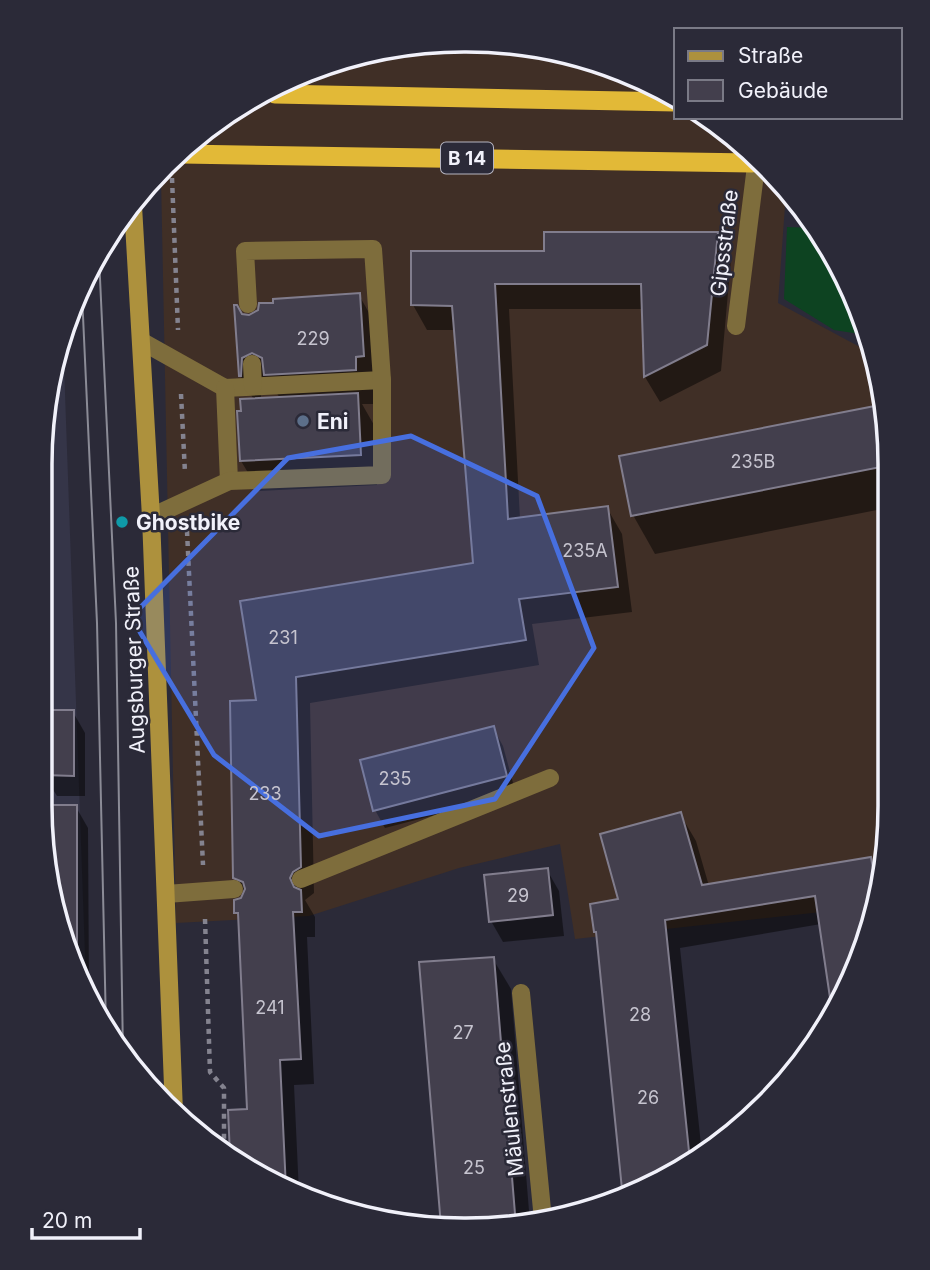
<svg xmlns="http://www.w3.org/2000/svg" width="930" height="1270" font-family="Inter,sans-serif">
	<rect width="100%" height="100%" fill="#2b2a38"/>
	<polygon fill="#402f26" points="520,44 676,97 676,117 700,117 786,192 778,303 871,353 886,409 889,833 877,906 575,939 560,844 459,868 309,916 176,923 161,177 206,128 355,55"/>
	<polygon fill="#353548" points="63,337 86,984 55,915 40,805 40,465 55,355"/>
	<polygon fill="#0d4321" points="787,227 814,228 857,302 866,335 834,330 784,299"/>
	<g fill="#0007" fill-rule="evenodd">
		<polygon points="717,234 731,259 721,371 660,402 645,377 644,309 509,309 520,519 607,508 622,534 632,612 532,624 539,665 310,703 314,893 305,900 315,917 315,937 307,937 314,1084 294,1085 299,1193 278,1186 248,1111 240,919 236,913 245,894 235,877 258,702 242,603 475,565 456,330 427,330 413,305 546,253"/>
		<path d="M359,295L378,329L375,404H362L374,425L377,485L259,491L241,461L243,412L254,400L240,375L241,315L250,317ZM272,386L280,398L261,399V392Z"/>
		<polygon points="885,406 887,508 655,554 633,515 621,457"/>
		<polygon points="73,712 85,733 85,796 57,796 44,775"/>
		<polygon points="493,728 503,746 516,794 385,828 375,810"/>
		<polygon points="76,807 88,828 89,990 55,915 49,869"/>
		<polygon points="680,814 696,841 709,886 870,859 881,878 875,915 834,1015 821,924 680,948 702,1154 624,1198 620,1142 620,900"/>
		<polygon points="547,870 559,891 564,936 503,942 491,921"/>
		<polygon points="493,959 511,989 530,1223 520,1226 443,1226 421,964"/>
	</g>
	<g fill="#433f4d" stroke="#817d8d" stroke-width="2">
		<polygon points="544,232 718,232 707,345 644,377 641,284 495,284 508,519 608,506 618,587 519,599 526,640 296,677 301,867 293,872 290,878 294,887 301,890 302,912 293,912 301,1059 280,1060 286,1189 277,1186 230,1155 228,1110 247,1109 238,913 234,913 234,900 241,898 245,889 243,882 233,878 230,701 256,700 240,601 473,563 452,306 411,305 411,251 544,251"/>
		<polygon points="360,293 364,356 356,357 356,370 264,375 262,358 252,353 242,358 241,376 239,376 234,305 237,305 242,314 249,315 258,310 259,303 273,303 273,299"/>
		<polygon points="358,393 361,455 240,461 237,411 241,411 240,399"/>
		<polygon points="885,404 886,466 631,516 619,456"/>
		<polygon points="43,710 74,710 74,776 43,775"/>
		<polygon points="494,726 507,776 373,811 360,760"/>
		<polygon points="47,805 77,805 77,944 68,945 55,915 47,858"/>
		<polygon points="681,812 702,885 871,857 878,898 875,915 833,1018 815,896 665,920 690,1161 623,1199 596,932 594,932 590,904 618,899 600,834"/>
		<polygon points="548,868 553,915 489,922 484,875"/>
		<polygon points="494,957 516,1226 441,1226 419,962"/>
	</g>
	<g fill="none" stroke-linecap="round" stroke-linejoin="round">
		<g stroke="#84838f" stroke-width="4.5" stroke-dasharray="5 5" stroke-linecap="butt">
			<polyline points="172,178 178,330"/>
			<polyline points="181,394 185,473"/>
			<polyline points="187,531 203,865"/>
			<polyline points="205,919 210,1072 224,1088 224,1151"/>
		</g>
		<g stroke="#7e6d3c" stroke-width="18">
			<polyline points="736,326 756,166"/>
			<polyline points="141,341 225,388 382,380"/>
			<polyline points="252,364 253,386"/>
			<polyline points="225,388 229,481"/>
			<polyline points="151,517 229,481 382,475 382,380 373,249 245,251 248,304"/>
			<polyline points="301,879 550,778"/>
			<polyline points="166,894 234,889"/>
		</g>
		<polyline stroke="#7e6d3c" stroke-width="18" points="521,993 543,1220"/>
		<polyline stroke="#ad913d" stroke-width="18" points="133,206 151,517 174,1112"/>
		<g stroke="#e2b937" stroke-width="19">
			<polyline points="275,94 676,102"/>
			<polyline points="182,154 752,163"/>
		</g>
		<g stroke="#8b8b96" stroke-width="2">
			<polyline points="99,257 116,623 123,1054"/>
			<polyline points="82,294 97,623 106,1027"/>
		</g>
	</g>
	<path fill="#476fdf" fill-opacity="0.2" stroke="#476fdf" stroke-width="5" stroke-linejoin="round" d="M411,436L537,496L594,648L495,799L319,836L214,755L131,617L288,458Z"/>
	<circle fill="#5c6f8a" stroke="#2b2a38" stroke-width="2.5" cx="303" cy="421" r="7"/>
	<circle fill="#0f9aa8" stroke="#2b2a38" stroke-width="2.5" cx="122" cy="522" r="7"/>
	<g text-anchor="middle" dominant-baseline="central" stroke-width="5" stroke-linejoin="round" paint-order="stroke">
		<g font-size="18" fill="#c6c4cf">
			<text x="313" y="338">229</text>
			<text x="753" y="461">235B</text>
			<text x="585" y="550">235A</text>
			<text x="283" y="637">231</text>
			<text x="395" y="778">235</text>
			<text x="265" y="793">233</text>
			<text x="518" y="895">29</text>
			<text x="270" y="1007">241</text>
			<text x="640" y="1014">28</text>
			<text x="463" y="1032">27</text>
			<text x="648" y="1097">26</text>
			<text x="474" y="1167">25</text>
		</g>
		<rect fill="#2b2a38" stroke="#b6b5c0" stroke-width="2" x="441" y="142.5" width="52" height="31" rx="5"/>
		<g font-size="19" font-weight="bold" fill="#f1f1fa">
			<text x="467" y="158">B 14</text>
		</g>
		<g font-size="21" fill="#f1f1fa" stroke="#2b2a38">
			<text transform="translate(724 243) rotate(-83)">Gipsstraße</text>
			<text transform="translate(134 660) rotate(-92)">Augsburger Straße</text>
			<text transform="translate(509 1109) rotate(-96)">Mäulenstraße</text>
		</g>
		<g font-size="21" font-weight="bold" fill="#f1f1fa" stroke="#2b2a38" text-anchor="start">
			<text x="317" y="421">Eni</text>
			<text x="136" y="522">Ghostbike</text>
		</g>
	</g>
	<path d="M0 0H930V1270H0ZM464 52H466A412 412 0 0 1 878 464V806A412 412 0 0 1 466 1218H464A412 412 0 0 1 52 806V464A412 412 0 0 1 464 52Z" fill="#2b2a38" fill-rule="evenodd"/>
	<path fill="none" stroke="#f1f1fa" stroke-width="3.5" d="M464 52H466A412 412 0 0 1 878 464V806A412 412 0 0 1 466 1218H464A412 412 0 0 1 52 806V464A412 412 0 0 1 464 52Z"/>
	<rect x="674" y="28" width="228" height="91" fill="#2b2a38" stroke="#7a7a86" stroke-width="2"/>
	<rect x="688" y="51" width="35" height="10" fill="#ad913d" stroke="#7a7a86" stroke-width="2"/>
	<text x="738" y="63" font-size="21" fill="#f1f1fa">Straße</text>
	<rect x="688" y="80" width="35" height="21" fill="#433f4d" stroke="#7a7a86" stroke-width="2"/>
	<text x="738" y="98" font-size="21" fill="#f1f1fa">Gebäude</text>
	<path d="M32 1228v10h108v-10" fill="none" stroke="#f1f1fa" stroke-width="3.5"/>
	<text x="42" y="1228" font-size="21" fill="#f1f1fa" stroke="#2b2a38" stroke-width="5" paint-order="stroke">20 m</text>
</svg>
